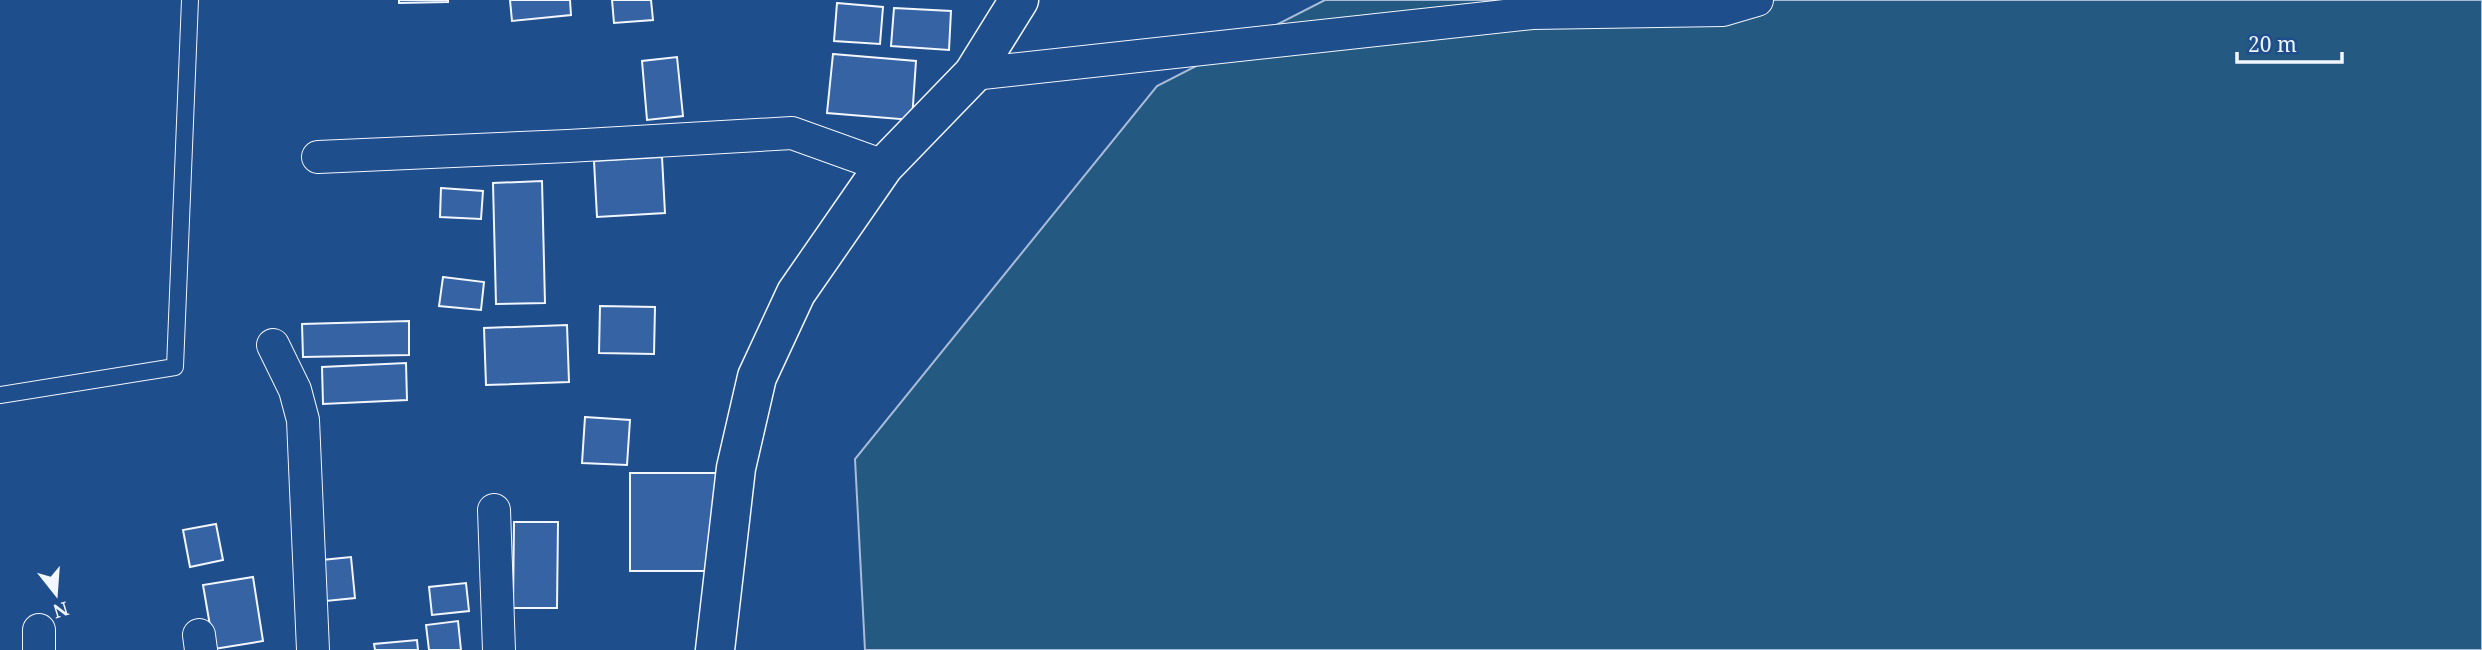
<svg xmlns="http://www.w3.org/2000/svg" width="2482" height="650" font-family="'Noto Serif',serif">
	<rect width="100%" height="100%" fill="#1f4e8c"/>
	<polygon fill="#245a82" stroke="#a8bbd7" stroke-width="2" points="1325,0 2482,0 2482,650 865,650 855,459 1157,86"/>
	<g fill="#3563a3" stroke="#f2f6ff" stroke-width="2">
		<polygon points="399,0 448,0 448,2 399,3"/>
		<polygon points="510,0 570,0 571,15 512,21"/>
		<polygon points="612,0 651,0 653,20 614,23"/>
		<polygon points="837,3 883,7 880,44 834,41"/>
		<polygon points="894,8 951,11 949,50 891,46"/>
		<polygon points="833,54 916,61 912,120 827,113"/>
		<polygon points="677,57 683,116 647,120 642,61"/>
		<polygon points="662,157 665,213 597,217 594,161"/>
		<polygon points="542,181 545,303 496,304 493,183"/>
		<polygon points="441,188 483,191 481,219 440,217"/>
		<polygon points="443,277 484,282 481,310 439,306"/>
		<polygon points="600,306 655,307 654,354 599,353"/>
		<polygon points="409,321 409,355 303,357 302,324"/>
		<polygon points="567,325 569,382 486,385 484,328"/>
		<polygon points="406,363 407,400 323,404 322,367"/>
		<polygon points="585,417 630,420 627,465 582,463"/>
		<polygon points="630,473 716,473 715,571 630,571"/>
		<polygon points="514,522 558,522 557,608 513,608"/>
		<polygon points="216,524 223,560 190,567 183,530"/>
		<polygon points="351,557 355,598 326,601 322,560"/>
		<polygon points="253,577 263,641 214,649 203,585"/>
		<polygon points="466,583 469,611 432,615 429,587"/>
		<polygon points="458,621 461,650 429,650 426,625"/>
		<polygon points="417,640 418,650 375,650 374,644"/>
	</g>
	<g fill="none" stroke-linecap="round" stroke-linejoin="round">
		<defs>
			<polyline id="lane" points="0,395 175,367 190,0"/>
			<g id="street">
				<polyline points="973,74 1532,13 1723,10 1757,0"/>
				<polyline points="318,157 568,146 792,133 884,166"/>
				<polyline points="273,345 295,390 303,420 313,650"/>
				<polyline points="494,510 499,650"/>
				<polyline points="39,630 39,650"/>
				<polyline points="199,635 201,650"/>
			</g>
			<polyline id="secondary" points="715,650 736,468 757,377 796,293 884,166 973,74 1019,0"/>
		</defs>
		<use href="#lane" stroke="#f2f6ff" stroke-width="18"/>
		<use href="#street" stroke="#f2f6ff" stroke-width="34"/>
		<use href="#secondary" stroke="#f2f6ff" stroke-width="41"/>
		<use href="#lane" stroke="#1f4e8c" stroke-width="16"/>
		<use href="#street" stroke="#1f4e8c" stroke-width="32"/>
		<use href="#secondary" stroke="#1f4e8c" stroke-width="38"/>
	</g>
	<g transform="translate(56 594) rotate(163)" stroke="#1f4e8c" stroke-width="5" paint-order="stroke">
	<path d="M0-5L12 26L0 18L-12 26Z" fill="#f2f6ff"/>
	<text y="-10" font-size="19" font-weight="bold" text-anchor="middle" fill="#f2f6ff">N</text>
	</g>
	<path d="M2237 52v10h105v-10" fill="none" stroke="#f2f6ff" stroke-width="3.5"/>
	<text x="2248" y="52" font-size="21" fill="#f2f6ff" stroke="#1f4e8c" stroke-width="5" paint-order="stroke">20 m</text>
</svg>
